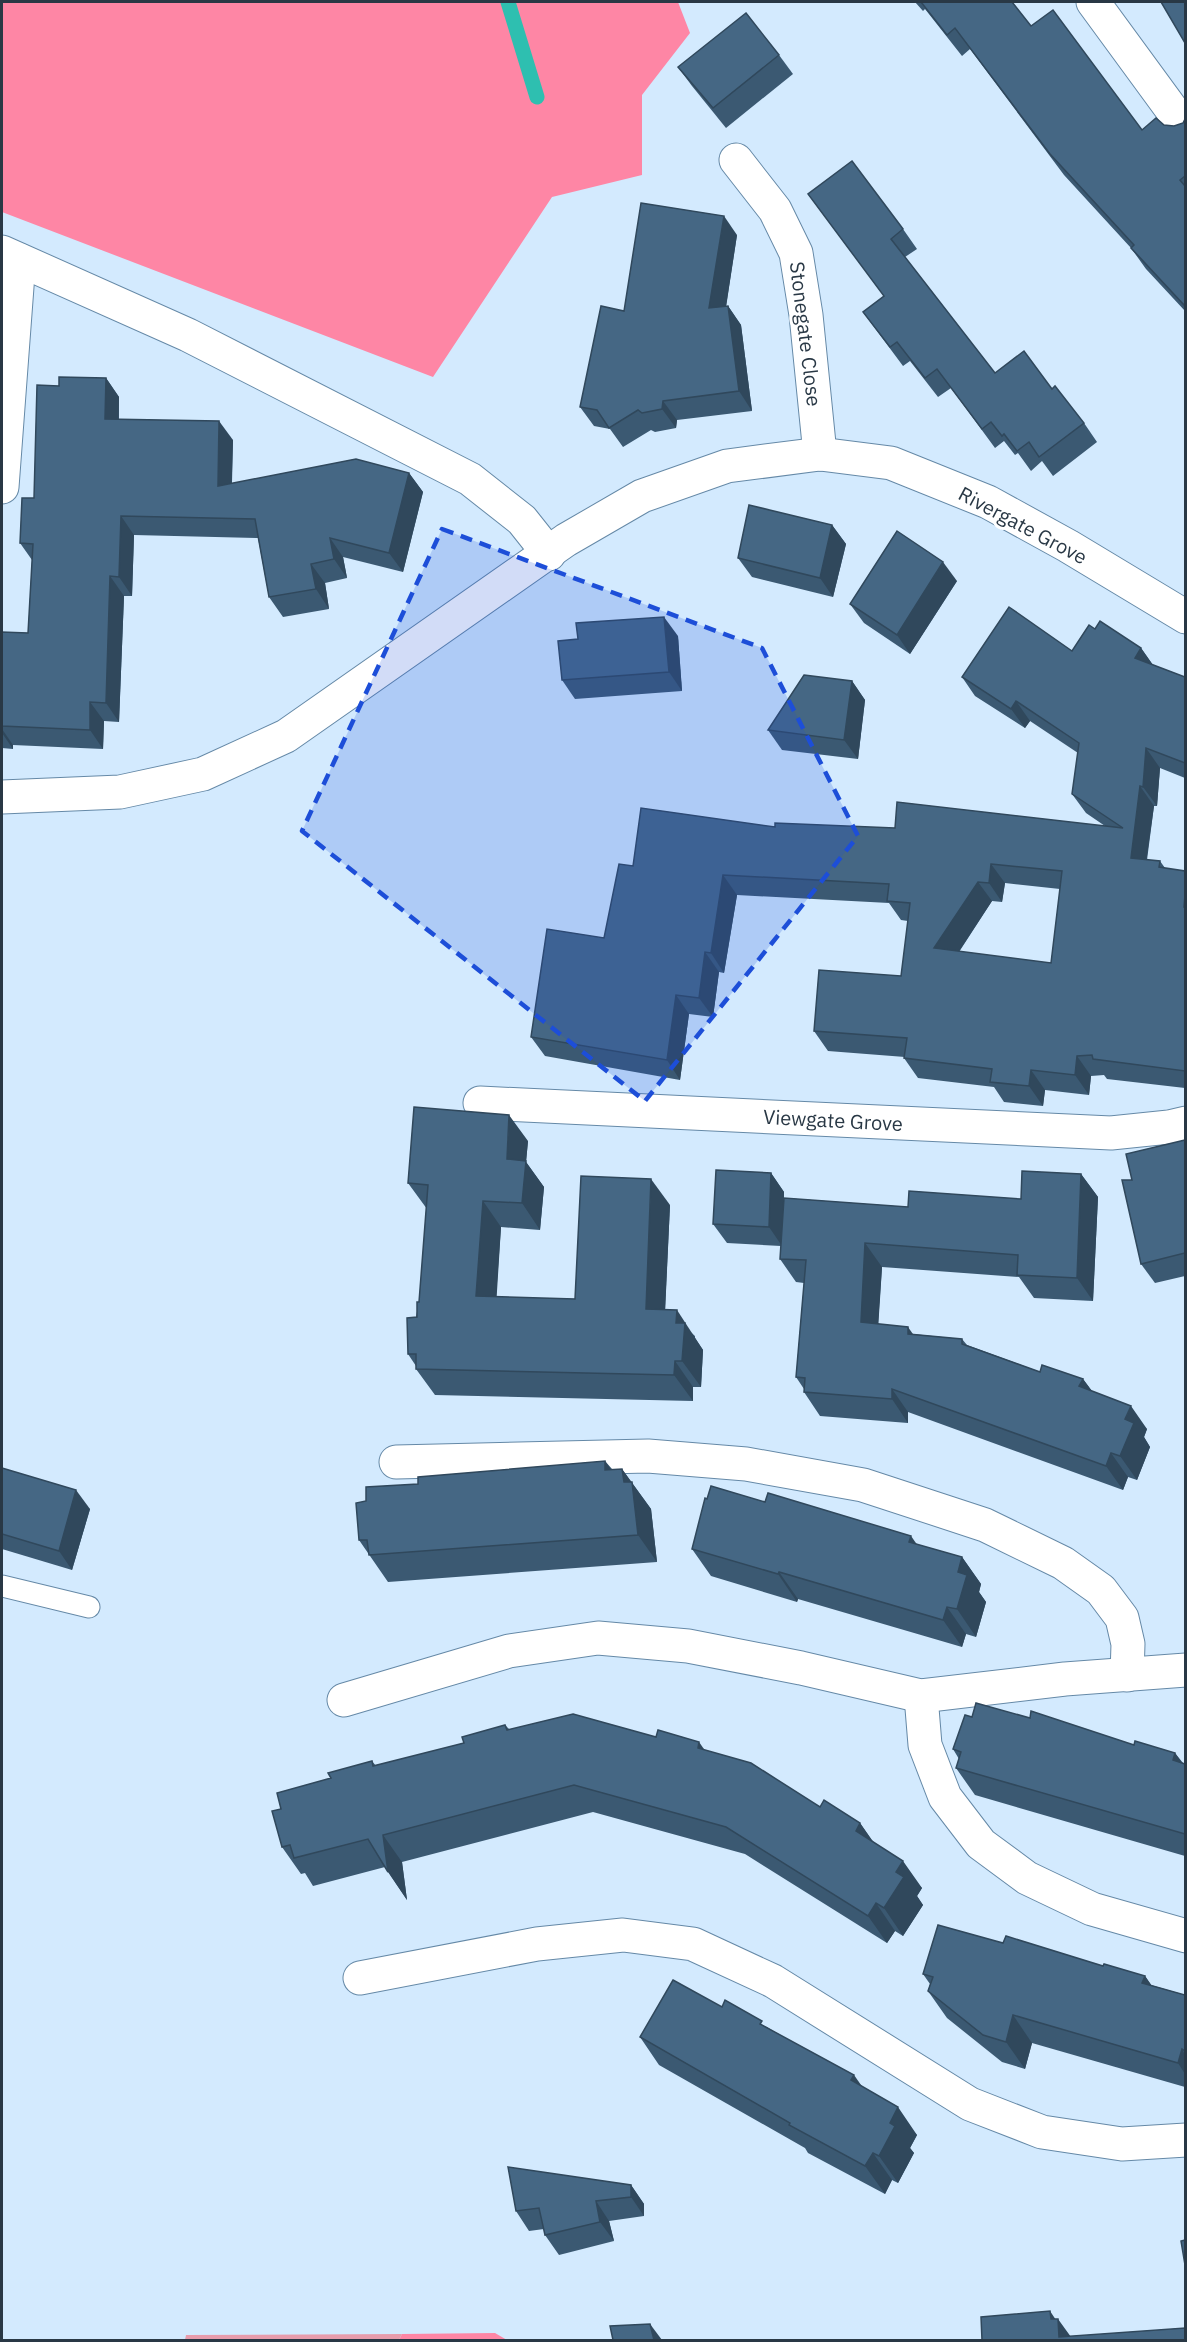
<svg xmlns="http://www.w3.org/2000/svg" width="1187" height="2342" font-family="'IBM Plex Sans',sans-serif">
	<rect width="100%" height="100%" fill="#d3eafe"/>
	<polygon fill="#e79cac" points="402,2334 399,2340 185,2340 186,2335"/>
	<g fill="#fe86a5">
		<polygon points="2,2 678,2 690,33 642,95 642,175 552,197 433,377 2,212"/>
		<polygon points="495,2333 507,2340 399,2340 402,2334"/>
	</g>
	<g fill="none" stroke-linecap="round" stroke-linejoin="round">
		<polyline stroke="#2ebfb0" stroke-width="15" points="508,2 537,97"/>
		<defs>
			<polyline id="lane" points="2,1586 89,1607"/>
			<g id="street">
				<polyline points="1093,2 1186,129"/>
				<polyline points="736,160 775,210 796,253 806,315 820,454"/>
				<polyline points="2,252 188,335 470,479 522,520 549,554"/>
				<polyline points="2,487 19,260"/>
				<polyline points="2,797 120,792 203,774 286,736 566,540 642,496 727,466 820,454 891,463 988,502 1068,546 1186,617"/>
				<polyline points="480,1103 1111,1133 1169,1127 1186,1123"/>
				<polyline points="396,1462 648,1456 746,1464 863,1485 985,1525 1063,1563 1101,1590 1122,1618 1128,1644 1127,1675"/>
				<polyline points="921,1696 925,1745 945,1797 981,1844 1027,1878 1092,1909 1186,1936"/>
				<polyline points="344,1700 509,1651 598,1638 688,1646 801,1668 921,1696 1065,1679 1186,1670"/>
				<polyline points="360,1978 537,1944 623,1935 693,1944 773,1981 970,2104 1042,2132 1122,2144 1186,2140"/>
			</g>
		</defs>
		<use href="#lane" stroke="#6589a7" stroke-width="23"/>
		<use href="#street" stroke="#6589a7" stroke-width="35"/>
		<use href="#lane" stroke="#fff" stroke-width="21"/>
		<use href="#street" stroke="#fff" stroke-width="33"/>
	</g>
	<g fill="#3b5972" fill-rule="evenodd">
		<polygon points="915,2 1012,2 1031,26 1142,130 1164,125 1174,126 1183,123 1185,119 1185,311 1146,269 1131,248 1064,175 970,49 962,56 925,9 923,11"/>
		<polygon points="779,55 793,74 726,128 692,86 678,67"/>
		<polygon points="808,194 903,229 917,249 905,257 995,373 1052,389 1084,423 1097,442 1053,476 1042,461 1031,471 1018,453 1015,455 1004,441 995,448 951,388 938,397 910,361 903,366 877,331 863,312 884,296"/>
		<polygon points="737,235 726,306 728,306 741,325 752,411 677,420 676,428 655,432 651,430 623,447 610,429 594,426 580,407 624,311"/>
		<polygon points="106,378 119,397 119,419 233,440 232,483 409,473 423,492 403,572 343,557 347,578 325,583 329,609 283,617 269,597 258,538 134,535 132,596 124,596 119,722 104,721 103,749 13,745 13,749 2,748 2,632 28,633 32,560 20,543 34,498 59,386"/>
		<polygon points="832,525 846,544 833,597 752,577 738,558"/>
		<polygon points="957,581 910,654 864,623 850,604"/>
		<path d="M1095,629L1141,648L1153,665L1185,677V778L1160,768L1157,806H1154L1147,860L1160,861L1165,868L1185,871V1088L1107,1079L1104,1075L1091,1076L1089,1095L1045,1090L1043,1106L1004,1102L994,1087L918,1078L904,1058L905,1057L828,1051L814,1031L901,976L908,921L901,920L889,903L737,895L724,973L719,972L713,1017L689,1014L680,1080L545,1056L531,1037L604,938L633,866L775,827L895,828L1105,826L1086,813L1072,794L1078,753L1030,721L1025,728L975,696L962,677L1072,651ZM1005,883L1060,889L1051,963L959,952L992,901L1002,902Z"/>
		<polygon points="678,636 682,691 575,699 562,680"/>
		<polygon points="852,681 865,700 858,759 782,750 768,730"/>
		<polygon points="1185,1140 1185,1276 1155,1283 1141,1264 1132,1180"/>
		<polygon points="528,1141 526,1162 544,1187 540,1230 501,1227 496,1297 575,1299 670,1205 665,1309 695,1336 695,1338 703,1350 701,1387 693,1387 693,1401 435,1395 416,1369 416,1366 408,1354 419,1302 427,1209 408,1183"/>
		<polygon points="771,1173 784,1192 784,1198 908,1207 1021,1199 1081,1174 1098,1197 1093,1301 1034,1298 1019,1277 882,1267 878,1324 913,1334 962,1339 967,1345 1040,1372 1083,1379 1092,1391 1147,1429 1144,1437 1150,1447 1137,1480 1128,1477 1123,1490 908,1412 908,1423 820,1416 804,1392 804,1389 796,1377 804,1283 796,1282 780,1259 781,1246 727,1243 713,1224"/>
		<polygon points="605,1461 612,1469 622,1469 651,1509 657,1562 388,1582 359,1540 366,1501"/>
		<polygon points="2,1468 90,1509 72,1570 2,1549"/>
		<polygon points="707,1499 765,1502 962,1557 981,1584 979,1592 986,1602 976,1637 966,1634 962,1647 798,1599 797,1602 711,1576 692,1549"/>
		<polygon points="972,1717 1030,1718 1134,1745 1175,1753 1183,1763 1185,1764 1185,1856 975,1795 956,1768 959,1759 953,1749"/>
		<polygon points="505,1725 509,1729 656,1737 705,1750 820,1807 860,1823 873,1842 922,1888 917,1896 923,1905 903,1936 895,1931 887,1943 745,1854 593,1812 402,1862 407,1900 385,1867 313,1886 305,1873 301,1874 282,1847 281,1809 331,1778 372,1761 376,1766 464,1743"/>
		<polygon points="1003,1943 1145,1976 1151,1985 1185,1995 1185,2087 1032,2043 1025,2069 1002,2062 947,2018 928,1991 930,1984 923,1974"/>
		<polygon points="722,2007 767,2027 863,2087 917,2135 910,2148 914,2153 898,2183 892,2180 885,2194 808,2153 805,2148 659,2065 640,2037"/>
		<polygon points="631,2185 644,2204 644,2216 609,2221 614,2241 559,2255 545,2235 544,2229 529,2231 516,2211"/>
	</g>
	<g fill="#30485c">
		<polygon points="724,216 737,235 723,327 709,308"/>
		<polygon points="728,306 741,325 752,411 739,391"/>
		<polygon points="106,378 119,397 118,438 105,419"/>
		<polygon points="663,401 677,420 676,428 662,409"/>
		<polygon points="219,421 233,440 231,505 218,486"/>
		<polygon points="409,473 423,492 403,572 389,553"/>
		<polygon points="121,516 134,535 132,596 119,577"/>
		<polygon points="832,525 846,544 833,597 820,578"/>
		<polygon points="330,538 343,557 347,578 334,559"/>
		<polygon points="943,562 957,581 910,654 897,635"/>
		<polygon points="311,564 325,583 329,609 316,589"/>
		<polygon points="110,576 124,596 119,722 106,703"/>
		<polygon points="664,617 678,636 682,691 669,672"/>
		<polygon points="1141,648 1155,668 1135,658"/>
		<polygon points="852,681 865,700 858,759 844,740"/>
		<polygon points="1016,701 1030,721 1025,728 1011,709"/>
		<polygon points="90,702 104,721 103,749 90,730"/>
		<polygon points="2,729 13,745 13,749 2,733"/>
		<polygon points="1146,748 1160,768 1157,806 1143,787"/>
		<polygon points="1140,786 1154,806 1144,877 1131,858"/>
		<polygon points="991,864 1005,883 1002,902 989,883"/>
		<polygon points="723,875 737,895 724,973 711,953"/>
		<polygon points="978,882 992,901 948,968 934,948"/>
		<polygon points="705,952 719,972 713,1017 699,998"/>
		<polygon points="676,995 689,1014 680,1080 667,1060"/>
		<polygon points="1077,1056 1091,1076 1089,1095 1075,1075"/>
		<polygon points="1031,1070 1045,1090 1043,1106 1029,1086"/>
		<polygon points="509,1115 528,1141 526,1162 544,1187 540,1230 522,1203 507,1159"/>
		<polygon points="771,1173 784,1192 782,1246 769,1227"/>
		<polygon points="1081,1174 1098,1197 1093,1301 1077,1278"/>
		<polygon points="651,1179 670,1205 664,1335 646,1309"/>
		<polygon points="483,1201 501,1227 495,1323 476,1296"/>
		<polygon points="865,1243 882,1267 877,1346 861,1322"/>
		<polygon points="677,1310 703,1350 701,1387 682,1361 676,1323"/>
		<polygon points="908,1327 924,1350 908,1334"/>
		<polygon points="675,1361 693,1387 693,1401 674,1375"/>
		<polygon points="1083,1379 1100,1402 1079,1386"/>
		<polygon points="892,1389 908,1412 908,1423 892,1399"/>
		<polygon points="1131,1406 1147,1429 1144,1437 1150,1447 1137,1480 1120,1456 1125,1419"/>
		<polygon points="1111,1453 1128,1477 1123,1490 1106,1466"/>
		<polygon points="605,1461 624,1488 605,1470"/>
		<polygon points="622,1469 651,1509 657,1562 638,1535 624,1482"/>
		<polygon points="76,1490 90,1509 72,1570 59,1551"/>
		<polygon points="911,1536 930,1563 909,1542"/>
		<polygon points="962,1557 981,1584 979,1592 986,1602 976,1637 957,1609 958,1572"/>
		<polygon points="779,1572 798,1599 797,1602 778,1574"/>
		<polygon points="947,1607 966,1634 962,1647 943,1620"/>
		<polygon points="699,1742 718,1769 698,1748"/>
		<polygon points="1175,1753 1185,1767 1173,1760"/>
		<polygon points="860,1823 879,1850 856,1831"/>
		<polygon points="383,1835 402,1862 407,1900 388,1872"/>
		<polygon points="903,1861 922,1888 917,1896 923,1905 903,1936 884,1908 896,1872"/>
		<polygon points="876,1903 895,1931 887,1943 868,1916"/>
		<polygon points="1145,1976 1164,2003 1142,1983"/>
		<polygon points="1013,2015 1032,2043 1025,2069 1006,2042"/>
		<polygon points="1182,2049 1185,2055 1185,2074 1178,2063"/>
		<polygon points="854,2075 873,2102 851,2080"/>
		<polygon points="898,2107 917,2135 910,2148 914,2153 898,2183 879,2156 890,2123"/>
		<polygon points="873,2153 892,2180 885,2194 865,2166"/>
		<polygon points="631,2185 644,2204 644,2216 631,2197"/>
		<polygon points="596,2201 609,2221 614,2241 600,2222"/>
		<polygon points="1050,2311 1058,2323 1058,2319 1071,2337 1059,2337 1051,2319"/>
		<polygon points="650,2324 662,2340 654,2340"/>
	</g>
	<g fill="#456784" stroke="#30485c" stroke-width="1.5" fill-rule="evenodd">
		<polygon points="921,2 1012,2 1031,26 1053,10 1142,130 1156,118 1164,125 1174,126 1183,123 1185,119 1185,176 1180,180 1185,186 1185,306 1131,248 1134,245 1050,154 955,28 947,35"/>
		<polygon points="1161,2 1185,2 1185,43"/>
		<polygon points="746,13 779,55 713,108 678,67"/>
		<polygon points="852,161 903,229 891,239 995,373 1024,351 1052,389 1055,386 1084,423 1039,457 1029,442 1017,451 1004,434 1002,436 991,422 982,429 937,369 925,378 897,342 890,347 863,312 884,296 808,194"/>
		<polygon points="641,203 724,216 709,308 728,306 739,391 663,401 662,409 642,413 638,410 609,428 597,410 580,407 601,306 624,311"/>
		<polygon points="59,377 106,378 105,419 219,421 218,486 356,459 409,473 389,553 330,538 334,559 311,564 316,589 269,597 255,519 121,516 119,577 110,576 106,703 90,702 90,730 2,726 2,632 28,633 33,544 20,543 22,498 34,498 37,385 59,386"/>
		<polygon points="749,505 832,525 820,578 738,558"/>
		<polygon points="897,531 943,562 897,635 850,604"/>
		<path d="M1009,607L1072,651L1089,625L1095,629L1100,621L1141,648L1135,658L1185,677V763L1146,748L1143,787L1140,786L1131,858L1160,861L1159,867L1185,871V895L1184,907H1185V1071L1093,1059L1092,1055L1077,1056L1075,1075L1031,1070L1029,1086L990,1082L992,1069L904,1058L907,1038L814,1031L819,970L901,976L910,903L887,901L889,884L723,875L711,953L705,952L699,998L676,995L667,1060L531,1037L547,929L604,938L619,864L633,866L641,808L775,827V823L895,828L897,802L1123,828L1072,794L1079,743L1016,701L1011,709L962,677ZM991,864L1062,871L1051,963L934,948L978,882L989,883Z"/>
		<polygon points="664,617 669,672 562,680 558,641 578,639 576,623"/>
		<polygon points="804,675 852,681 844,740 768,730"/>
		<polygon points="414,1107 509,1115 507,1159 526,1161 522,1203 483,1201 476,1296 575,1299 581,1176 651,1179 646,1309 677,1310 676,1323 685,1323 682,1361 675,1361 674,1375 416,1369 416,1354 408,1354 407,1318 417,1317 417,1302 419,1302 428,1185 408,1183"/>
		<polygon points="1185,1140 1185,1253 1141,1264 1122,1180 1132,1180 1126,1154"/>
		<polygon points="716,1170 771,1173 769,1227 713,1224"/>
		<polygon points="1022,1171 1081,1174 1077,1278 1017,1275 1018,1255 865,1243 861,1322 908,1327 908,1334 962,1339 962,1344 1040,1372 1042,1365 1083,1379 1079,1386 1131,1406 1125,1419 1134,1423 1120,1456 1111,1453 1106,1466 892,1389 892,1399 804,1392 805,1378 796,1377 806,1260 780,1259 784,1198 908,1207 909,1191 1021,1199"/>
		<polygon points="605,1461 605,1470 622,1469 624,1482 632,1482 638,1535 369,1555 367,1540 359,1540 356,1503 366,1501 366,1487 418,1484 418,1477"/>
		<polygon points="2,1468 76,1490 59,1551 2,1534"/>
		<polygon points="711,1486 765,1502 768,1493 911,1536 909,1542 962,1557 958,1572 967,1575 957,1609 947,1607 943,1620 779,1572 778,1574 692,1549 705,1498 707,1499"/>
		<polygon points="976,1703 1030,1718 1031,1711 1134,1745 1135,1741 1175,1753 1173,1760 1185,1764 1185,1834 956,1768 961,1752 953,1749 965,1715 972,1717"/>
		<polygon points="573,1714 656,1737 658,1730 699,1742 698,1748 751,1763 820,1807 824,1800 860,1823 856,1831 903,1861 896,1872 904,1877 884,1908 876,1903 868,1916 726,1827 574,1785 383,1835 388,1872 368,1839 294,1858 290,1845 282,1847 272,1811 281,1809 277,1793 331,1778 328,1773 372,1761 373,1766 464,1743 462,1737 505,1725 507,1730"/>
		<polygon points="938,1925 1003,1943 1006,1936 1103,1966 1104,1964 1145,1976 1142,1983 1185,1995 1185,2051 1182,2049 1178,2063 1013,2015 1006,2042 983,2035 928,1991 933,1977 923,1974"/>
		<polygon points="673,1980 722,2007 725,2000 762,2021 760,2024 854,2075 851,2080 898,2107 890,2123 895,2126 879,2156 873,2153 865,2166 789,2125 790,2123 640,2037"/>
		<polygon points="508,2167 631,2185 631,2197 596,2201 600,2222 545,2235 539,2208 516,2211"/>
		<polygon points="1185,2240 1185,2265 1181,2241"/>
		<polygon points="1050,2311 1051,2319 1058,2319 1059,2337 1185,2328 1185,2340 982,2340 981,2317"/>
		<polygon points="650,2324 654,2340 613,2340 610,2326"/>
	</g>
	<path fill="#1d4ed8" fill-opacity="0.2" stroke="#1d4ed8" stroke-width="4.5" stroke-dasharray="12 8" stroke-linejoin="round" d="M442,529L762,648L858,836L645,1101L302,831Z"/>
	<g text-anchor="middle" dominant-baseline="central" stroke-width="6" stroke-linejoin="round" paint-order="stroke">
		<g font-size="20" fill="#293845" stroke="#fff">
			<text transform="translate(806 334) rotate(83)">Stonegate Close</text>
			<text transform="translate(1023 525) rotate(28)">Rivergate Grove</text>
			<text transform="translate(833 1120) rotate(3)">Viewgate Grove</text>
		</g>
	</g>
	<rect width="1187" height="2342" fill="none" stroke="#293845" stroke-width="6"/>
</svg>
